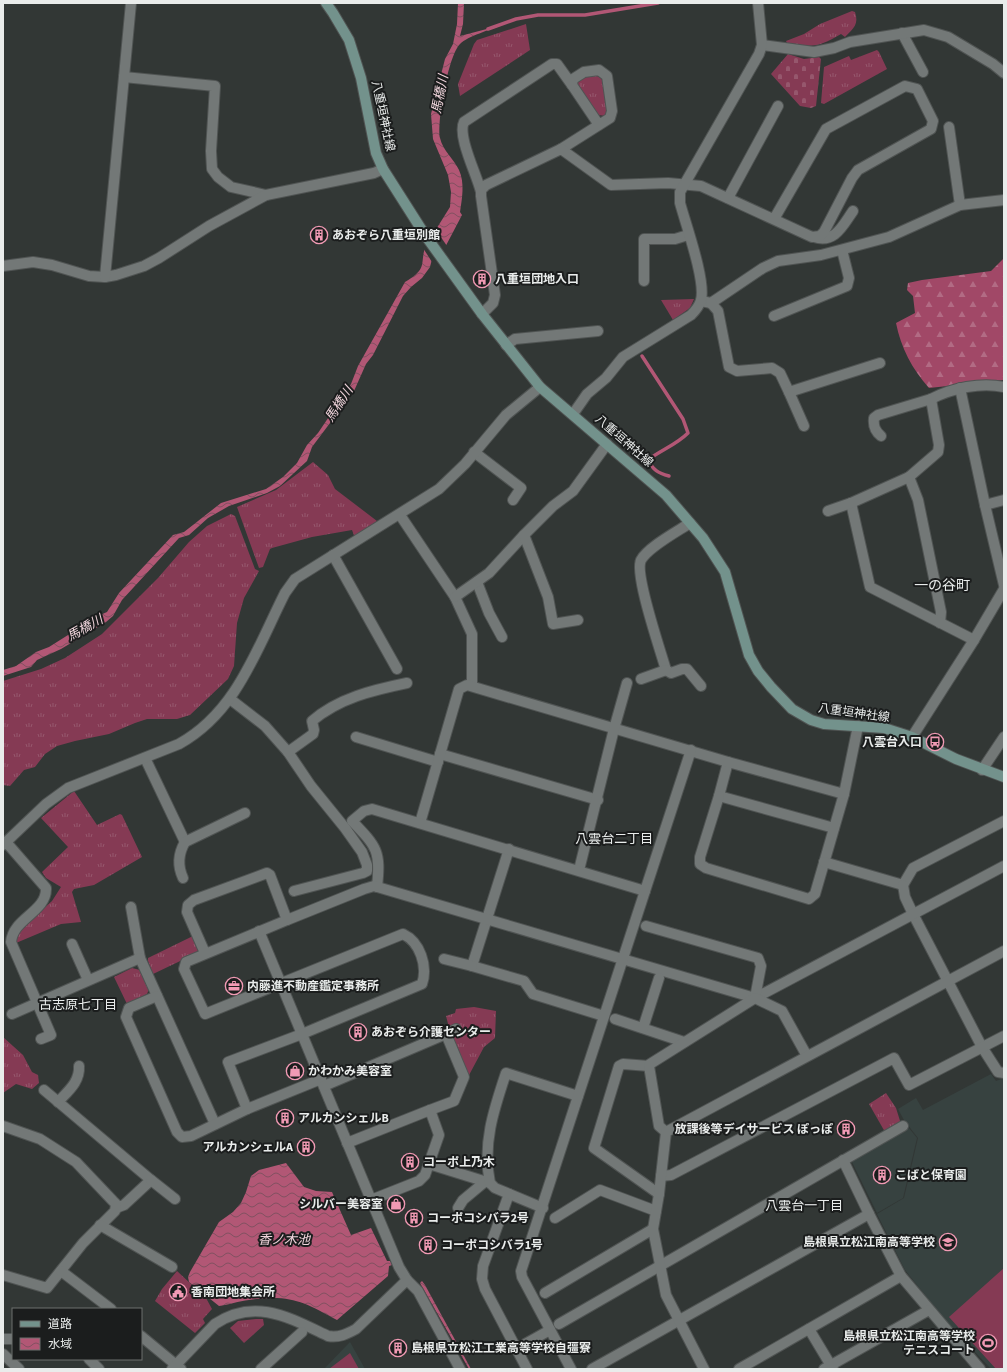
<svg xmlns="http://www.w3.org/2000/svg" width="1007" height="1372" font-family="'Source Sans 3','Noto Sans JP',sans-serif">
	<defs>
		<pattern id="grass-tufts" width="24" height="20" patternUnits="userSpaceOnUse"><rect width="24" height="20" fill="#853a54"/><path d="M3 7l-1-3M5 7V3M7 7l1-3M15 17l-1-3M17 17v-4M19 17l1-3" fill="none" stroke="#96576d"/></pattern>
		<pattern id="forest-firs" width="22" height="20" patternUnits="userSpaceOnUse"><rect width="22" height="20" fill="#a14867"/><path d="M5 1l3.5 6h-7zM16 11l3.5 6h-7z" fill="#b26b84"/></pattern>
		<pattern id="cemetery-stones" width="16" height="16" patternUnits="userSpaceOnUse"><rect width="16" height="16" fill="#853a54"/><path d="M2 7V4a2 2 0 0 1 4 0v3zM10 15v-3a2 2 0 0 1 4 0v3z" fill="#96576d"/></pattern>
		<pattern id="water-waves" width="16" height="10" patternUnits="userSpaceOnUse"><rect width="16" height="10" fill="#b25775"/><path d="M0 5q4-4 8 0t8 0" fill="none" stroke="#815060"/></pattern>
	</defs>
	<rect width="100%" height="100%" fill="#323735"/>
	<g fill="#374240">
		<polygon points="991,1074 996,1081 1004,1078 1004,1369 991,1369 944,1319 905,1270 877,1214 904,1198 918,1138 904,1120 898,1109 916,1098 923,1110"/>
		<polygon points="908,1127 917,1138 903,1198 877,1213 850,1158"/>
		<polygon points="350,1342 365,1369 324,1369"/>
	</g>
	<g fill="url(#grass-tufts)">
		<path d="M852,11L855,12C859,24 854,28 845,37L841,34C818,47 814,48 787,43L786,41L804,34L820,24Z"/>
		<polygon points="526,24 530,50 460,96 458,84 474,44 477,40"/>
		<polygon points="877,50 879,52 887,69 824,104 821,103 824,67 849,56 851,60"/>
		<path d="M594,75C609,77 611,105 606,116L598,115L577,83L582,78Z"/>
		<polygon points="694,299 690,308 673,320 661,300"/>
		<polygon points="313,462 328,475 335,489 377,521 355,538 352,530 312,537 272,548 270,549 263,567 259,568 237,507 276,490"/>
		<polygon points="231,514 235,516 255,569 259,571 244,598 237,623 234,666 228,679 190,715 177,719 147,719 135,723 109,734 75,741 57,746 45,754 35,767 24,770 10,786 3,785 3,681 41,669 65,658 102,634 158,578 189,542 207,526"/>
		<polygon points="74,791 97,825 120,814 122,815 142,857 94,885 74,889 72,892 81,922 61,924 16,943 18,932 52,901 61,887 46,878 42,872 68,847 41,818"/>
		<polygon points="193,936 199,947 197,953 153,974 148,961 148,958"/>
		<polygon points="132,968 140,970 149,989 147,994 127,1004 114,977"/>
		<polygon points="474,1007 496,1011 495,1038 484,1047 468,1077 451,1035 446,1016 455,1013 456,1009"/>
		<polygon points="3,1037 23,1055 32,1072 38,1075 39,1083 32,1089 16,1084 3,1093"/>
		<polygon points="886,1093 896,1108 901,1124 885,1132 869,1104"/>
		<polygon points="177,1271 206,1298 212,1309 203,1319 205,1323 195,1333 155,1301 162,1289"/>
		<polygon points="256,1319 263,1319 264,1325 244,1343 230,1328 238,1321"/>
	</g>
	<path fill="url(#forest-firs)" d="M1004,258V380L929,388C912,369 901,348 896,323L915,313L913,296L907,290L908,283L922,280L991,271Z"/>
	<polygon fill="url(#cemetery-stones)" points="788,54 804,59 819,57 821,59 816,106 811,108 800,106 771,74"/>
	<g fill="#853a54">
		<polygon points="1004,1268 1004,1369 996,1369 949,1317"/>
		<polygon points="350,1353 359,1369 329,1369"/>
	</g>
	<g fill="url(#water-waves)">
		<path d="M458,3H464L463,24L460,36L502,25C490,30 468,36 460,44C448,56 437,121 440,138C443,151 454,159 459,170C465,183 462,199 460,212L462,215L441,255L430,239L450,207L451,192L448,175L433,139L431,114L445,59L453,44L457,24Z"/>
		<path d="M427,241L432,259L430,267L422,278L411,287L403,296L373,355L366,364L354,391L312,447L307,461L280,486L267,493L229,506L208,518L189,535L179,538L122,600L113,616L106,622L61,649L37,660L31,667L3,676V670L16,666L36,652L49,647L76,630L89,620L107,612L119,593L173,535L184,532L221,503L266,489L283,477L297,463L307,445L318,433L351,384L358,366L405,282C430,267 418,265 427,241Z"/>
		<path d="M286,1163L304,1187L316,1191L332,1192L351,1235L371,1228L387,1261H390L392,1265L389,1266L388,1276L337,1320C303,1301 289,1294 249,1300C239,1301 228,1305 219,1306L189,1282L188,1277L190,1272L219,1222L233,1212L241,1203L246,1192L251,1176L259,1170Z"/>
		<polygon points="422,1281 425,1285 471,1369 469,1369 420,1283"/>
	</g>
	<polygon fill="#323735" points="434,227 447,246 443,256 432,262 423,248"/>
	<g fill="none" stroke-linecap="round" stroke-linejoin="round">
		<g stroke="#b25775" stroke-width="3.5">
			<polyline points="488,29 516,19 538,15 585,15 658,3"/>
			<path d="M642,356L683,419L688,433C676,445 661,450 648,460C653,470 658,473 669,476"/>
		</g>
		<defs>
			<g id="minor">
				<polyline points="902,33 923,72"/>
				<polyline points="762,45 814,52 834,48 850,42 924,30 948,37 993,64 1004,73"/>
				<polyline points="124,77 215,86 211,151 212,169 218,177 231,187 266,195"/>
				<polyline points="949,127 960,205"/>
				<polyline points="561,149 610,118 612,111 607,76 599,70 584,72 573,79 572,85 599,125"/>
				<path d="M481,192C477,175 457,136 464,122L552,64H557L572,85"/>
				<polyline points="728,198 778,106"/>
				<path d="M814,237C835,244 843,225 853,211"/>
				<polyline points="3,266 33,262 52,265 89,276 105,277 116,275 144,266 159,258 209,226 266,195 374,173 383,169"/>
				<polyline points="105,277 131,3"/>
				<polyline points="644,281 644,239 675,239 688,235"/>
				<polyline points="701,301 711,303 763,268 778,261 821,255 889,237 960,205 1004,200"/>
				<polyline points="711,303 718,311 729,367 737,371 772,368 780,373 789,392"/>
				<polyline points="482,314 493,303 495,295 481,196 481,190 486,185 561,149 611,185 668,183 701,186 812,237 820,236 824,232 852,178 858,170 931,129 933,121 917,89 905,86 826,129 774,219"/>
				<polyline points="774,316 847,286 849,278 842,250"/>
				<polyline points="506,345 515,339 598,331"/>
				<polyline points="960,388 985,505 1004,500"/>
				<path d="M931,399C952,388 981,382 1004,387"/>
				<path d="M573,414L587,394L606,378L623,357L691,315C695,311 699,307 701,300C706,281 686,225 680,203V192L759,54L762,45L758,3"/>
				<polyline points="804,426 789,392 880,363"/>
				<polyline points="474,452 521,488 513,500"/>
				<polyline points="909,477 918,500 941,612 940,623"/>
				<polyline points="851,503 870,587 974,640"/>
				<polyline points="985,505 1004,585"/>
				<path d="M828,511L851,503L909,477L938,452L939,445L931,399L878,415L874,418C873,426 875,431 881,436"/>
				<polyline points="400,515 455,597 472,634 472,685"/>
				<path d="M690,523C678,531 648,547 641,560C634,574 661,652 666,670L671,673L682,669H687L701,686"/>
				<polyline points="333,555 397,669"/>
				<polyline points="477,582 489,613 502,637"/>
				<polyline points="455,597 489,573 524,535"/>
				<polyline points="578,620 553,624 548,597 524,535 553,506 573,491 607,444"/>
				<polyline points="641,679 666,670"/>
				<polyline points="230,699 265,726 288,752 311,786 345,828 362,852 367,865 367,871 363,873 294,891"/>
				<polyline points="356,737 438,762"/>
				<polyline points="912,737 974,640 1004,589"/>
				<path d="M288,752L313,734L314,730L312,721C339,698 373,690 407,683"/>
				<polyline points="440,754 598,800"/>
				<polyline points="145,758 185,842"/>
				<polyline points="728,762 719,796 834,828"/>
				<polyline points="982,770 1004,737"/>
				<polyline points="719,796 700,857 700,864 706,868 809,899 815,894 844,794"/>
				<polyline points="420,823 459,689 467,685 728,762 844,794 858,726"/>
				<path d="M6,842L46,888C47,912 13,918 11,942L51,1035L41,1039"/>
				<path d="M3,845L46,804L68,788L179,744C237,712 257,648 285,593L295,579L439,489L465,464L506,415L540,387"/>
				<polyline points="509,849 472,966 524,981 533,994 604,1016"/>
				<polyline points="824,862 903,885 913,868 1004,821"/>
				<polyline points="579,870 614,729 627,683"/>
				<path d="M183,878C177,865 178,854 185,842L245,813"/>
				<polyline points="903,885 905,897 913,914 982,1047 998,1072 1004,1073"/>
				<path d="M377,887C381,851 377,847 352,821L364,811L372,809L645,891"/>
				<polyline points="131,907 140,958 215,1124"/>
				<polyline points="287,920 364,889 374,886 755,998 1004,866"/>
				<polyline points="646,926 758,958 761,966 755,998"/>
				<polyline points="259,931 399,1267 407,1280 418,1291 460,1369"/>
				<polyline points="72,944 88,980"/>
				<path d="M205,953L187,912L188,905L194,900L267,873L270,875L287,920L186,962L184,969L205,1014L403,934C420,942 428,966 422,984L302,1034L228,1062L247,1109"/>
				<polyline points="444,959 472,966"/>
				<polyline points="157,996 129,1008 126,1017 177,1132 182,1137 191,1136 247,1109 321,1079"/>
				<polyline points="12,1014 140,958"/>
				<polyline points="615,1019 684,1042"/>
				<polyline points="643,1028 659,978"/>
				<polyline points="446,1034 456,1029"/>
				<polyline points="649,1066 623,1064 619,1066 594,1148 659,1194"/>
				<polyline points="324,1086 446,1034 464,1077 454,1101 430,1110"/>
				<polyline points="44,1090 151,1180 124,1205 116,1208"/>
				<path d="M58,1102C68,1091 80,1082 79,1066"/>
				<polyline points="3,1126 40,1139 76,1162 113,1201 116,1204 115,1211 83,1243 47,1288 3,1275"/>
				<polyline points="666,1132 659,1126 649,1066 650,1064 755,998 782,1011 807,1056"/>
				<polyline points="347,1143 430,1110 439,1135 425,1175 419,1181 371,1200"/>
				<polyline points="429,1164 490,1183"/>
				<polyline points="661,1176 671,1175 894,1058 909,1085 1004,1036"/>
				<polyline points="151,1180 175,1199"/>
				<polyline points="509,1194 483,1266 482,1279 485,1289 527,1369"/>
				<polyline points="458,1208 463,1200 487,1180"/>
				<path d="M543,1208L495,1188L490,1183C482,1144 494,1109 506,1073L578,1096"/>
				<polyline points="869,1214 901,1276 980,1369"/>
				<polyline points="555,1218 600,1190 656,1211"/>
				<polyline points="100,1225 172,1267"/>
				<polyline points="61,1271 111,1309"/>
				<polyline points="545,1293 653,1229"/>
				<polyline points="559,1324 903,1126"/>
				<polyline points="809,1329 833,1369"/>
				<polyline points="141,1336 181,1369"/>
				<polyline points="3,1339 13,1339"/>
				<polyline points="525,1344 550,1330"/>
				<polyline points="3,1354 19,1369"/>
				<polyline points="89,1359 99,1369"/>
				<path d="M172,1369L215,1324C255,1297 290,1318 328,1336C339,1338 347,1334 356,1329L407,1280"/>
				<polyline points="261,1369 302,1332"/>
				<polyline points="571,1369 522,1277 521,1271 691,750"/>
				<polyline points="592,1369 869,1214 843,1160"/>
				<polyline points="704,1369 666,1295 653,1229 659,1194 666,1132 1004,951"/>
				<polyline points="739,1369 901,1276"/>
				<polyline points="824,1369 929,1310"/>
			</g>
			<polyline id="secondary" points="326,3 333,13 349,40 361,78 376,153 383,169 425,235 482,314 540,387 666,495 703,538 725,572 749,655 758,671 771,687 792,709 811,720 824,724 884,728 912,737 956,759 1004,777"/>
		</defs>
		<use href="#minor" stroke="#505453" stroke-width="12"/>
		<use href="#secondary" stroke="#505453" stroke-width="12"/>
		<use href="#minor" stroke="#737877" stroke-width="10"/>
		<use href="#secondary" stroke="#73928c" stroke-width="10"/>
	</g>
	<defs>
		<symbol id="building-ring" viewBox="-11 -11 22 22"><circle r="9.5" fill="#1b1d1d" stroke="#f19ab4" stroke-width="1.5"/><path d="M-4-6H4V6H1V3H-1V6H-4ZM-2.5-4.3h1.7v1.8h-1.7ZM.8-4.3h1.7v1.8H.8ZM-2.5-1h1.7V.8h-1.7ZM.8-1h1.7V.8H.8Z" fill="#f19ab4"/></symbol>
		<symbol id="bus-ring" viewBox="-11 -11 22 22"><circle r="9.5" fill="#1b1d1d" stroke="#f19ab4" stroke-width="1.5"/><path d="M-5-6H5V4H4V6H2V4H-2V6H-4V4H-5ZM-3.5-4V0h7V-4ZM-3.5 1.2v1.5H-2V1.2ZM2 1.2v1.5H3.5V1.2Z" fill="#f19ab4"/></symbol>
		<symbol id="office-ring" viewBox="-11 -11 22 22"><circle r="9.5" fill="#1b1d1d" stroke="#f19ab4" stroke-width="1.5"/><path d="M-6-3h4V-5.5h4V-3h4V5H-6ZM-1-4.5V-3h2v-1.5ZM-6 0V1H6V0Z" fill="#f19ab4"/></symbol>
		<symbol id="shop-ring" viewBox="-11 -11 22 22"><circle r="9.5" fill="#1b1d1d" stroke="#f19ab4" stroke-width="1.5"/><path d="M-5-2.5h2.3a2.7 3.5 0 0 1 5.4 0H5L5.5 6h-11ZM-1.5-2.5h3a1.5 2.3 0 0 0-3 0Z" fill="#f19ab4"/></symbol>
		<symbol id="school-ring" viewBox="-11 -11 22 22"><circle r="9.5" fill="#1b1d1d" stroke="#f19ab4" stroke-width="1.5"/><path d="M0-5L7-2L0 1L-7-2ZM-4 1L0 2.5L4 1V4Q0 6-4 4Z" fill="#f19ab4"/></symbol>
		<symbol id="civic-ring" viewBox="-11 -11 22 22"><circle r="9.5" fill="#1b1d1d" stroke="#f19ab4" stroke-width="1.5"/><path d="M-.6-6.5H3V-4.5H.6V-3L4-1V1h2V6H-6V1h2V-1L-.6-3ZM-1.2 2.5V6h2.4V2.5Z" fill="#f19ab4"/></symbol>
		<symbol id="stadium-ring" viewBox="-11 -11 22 22"><circle r="9.5" fill="#1b1d1d" stroke="#f19ab4" stroke-width="1.5"/><path d="M0-5a6.5 5 0 1 0 0 10a6.5 5 0 1 0 0-10ZM-3.5-1.8h7v3.6h-7Z" fill="#f19ab4"/></symbol>
	</defs>
	<g fill-rule="evenodd">
		<use href="#building-ring" x="309" y="225" width="20" height="20"/>
		<use href="#building-ring" x="472" y="269" width="20" height="20"/>
		<use href="#bus-ring" x="925" y="732" width="20" height="20"/>
		<use href="#office-ring" x="224" y="976" width="20" height="20"/>
		<use href="#building-ring" x="348" y="1022" width="20" height="20"/>
		<use href="#shop-ring" x="285" y="1061" width="20" height="20"/>
		<use href="#building-ring" x="275" y="1108" width="20" height="20"/>
		<use href="#building-ring" x="836" y="1119" width="20" height="20"/>
		<use href="#building-ring" x="296" y="1137" width="20" height="20"/>
		<use href="#building-ring" x="400" y="1152" width="20" height="20"/>
		<use href="#building-ring" x="872" y="1165" width="20" height="20"/>
		<use href="#shop-ring" x="386" y="1194" width="20" height="20"/>
		<use href="#building-ring" x="404" y="1208" width="20" height="20"/>
		<use href="#school-ring" x="938" y="1232" width="20" height="20"/>
		<use href="#building-ring" x="418" y="1235" width="20" height="20"/>
		<use href="#civic-ring" x="168" y="1282" width="20" height="20"/>
		<use href="#stadium-ring" x="978" y="1333" width="20" height="20"/>
		<use href="#building-ring" x="388" y="1338" width="20" height="20"/>
	</g>
	<g text-anchor="middle" dominant-baseline="central" stroke-width="4" stroke-linejoin="round" paint-order="stroke">
		<g font-size="12" fill="#e9eceb" stroke="#1b1d1d">
			<text transform="translate(383 116) rotate(78)">八重垣神社線</text>
			<text transform="translate(624 441) rotate(41)">八重垣神社線</text>
			<text transform="translate(854 713) rotate(8)">八重垣神社線</text>
		</g>
		<g font-size="12" font-weight="bold" fill="#e9eceb" stroke="#1b1d1d" text-anchor="start">
			<text x="332" y="235">あおぞら八重垣別館</text>
			<text x="495" y="279">八重垣団地入口</text>
			<text x="922" y="742" text-anchor="end">八雲台入口</text>
			<text x="247" y="986">内藤進不動産鑑定事務所</text>
			<text x="371" y="1032">あおぞら介護センター</text>
			<text x="308" y="1071">かわかみ美容室</text>
			<text x="298" y="1118">アルカンシェルB</text>
			<text x="833" y="1129" text-anchor="end">放課後等デイサービス ぽっぽ</text>
			<text x="293" y="1147" text-anchor="end">アルカンシェルA</text>
			<text x="423" y="1162">コーポ上乃木</text>
			<text x="895" y="1175">こばと保育園</text>
			<text x="383" y="1204" text-anchor="end">シルバー美容室</text>
			<text x="427" y="1218">コーポコシバラ2号</text>
			<text x="935" y="1242" text-anchor="end">島根県立松江南高等学校</text>
			<text x="441" y="1245">コーポコシバラ1号</text>
			<text x="191" y="1292">香南団地集会所</text>
			<text x="975" y="1336" text-anchor="end">島根県立松江南高等学校<tspan x="975" dy="14">テニスコート</tspan></text>
			<text x="411" y="1348">島根県立松江工業高等学校自彊寮</text>
		</g>
		<g font-size="13" font-style="italic" fill="#f0d5dc" stroke="#1b1d1d">
			<text transform="translate(440 94) rotate(-79)">馬橋川</text>
			<text transform="translate(339 404) rotate(-57)">馬橋川</text>
			<text transform="translate(85 628) rotate(-29)">馬橋川</text>
			<text x="284" y="1240">香ノ木池</text>
		</g>
		<g font-size="13" fill="#e9eceb" stroke="#1b1d1d">
			<text x="614" y="839">八雲台二丁目</text>
			<text x="78" y="1005">古志原七丁目</text>
			<text x="804" y="1206">八雲台一丁目</text>
		</g>
		<g font-size="14" fill="#e9eceb" stroke="#1b1d1d">
			<text x="942" y="586">一の谷町</text>
		</g>
	</g>
	<rect width="1007" height="1372" fill="none" stroke="#e9eceb" stroke-width="8"/>
	<rect x="12" y="1308" width="130" height="52" fill="#1b1d1d" stroke="#6d706f"/>
	<rect x="20" y="1321" width="20" height="6" fill="#73928c" stroke="#6d706f"/>
	<text x="48" y="1328" font-size="12" fill="#e9eceb">道路</text>
	<rect x="20" y="1338" width="20" height="12" fill="url(#water-waves)" stroke="#6d706f"/>
	<text x="48" y="1348" font-size="12" fill="#e9eceb">水域</text>
</svg>
